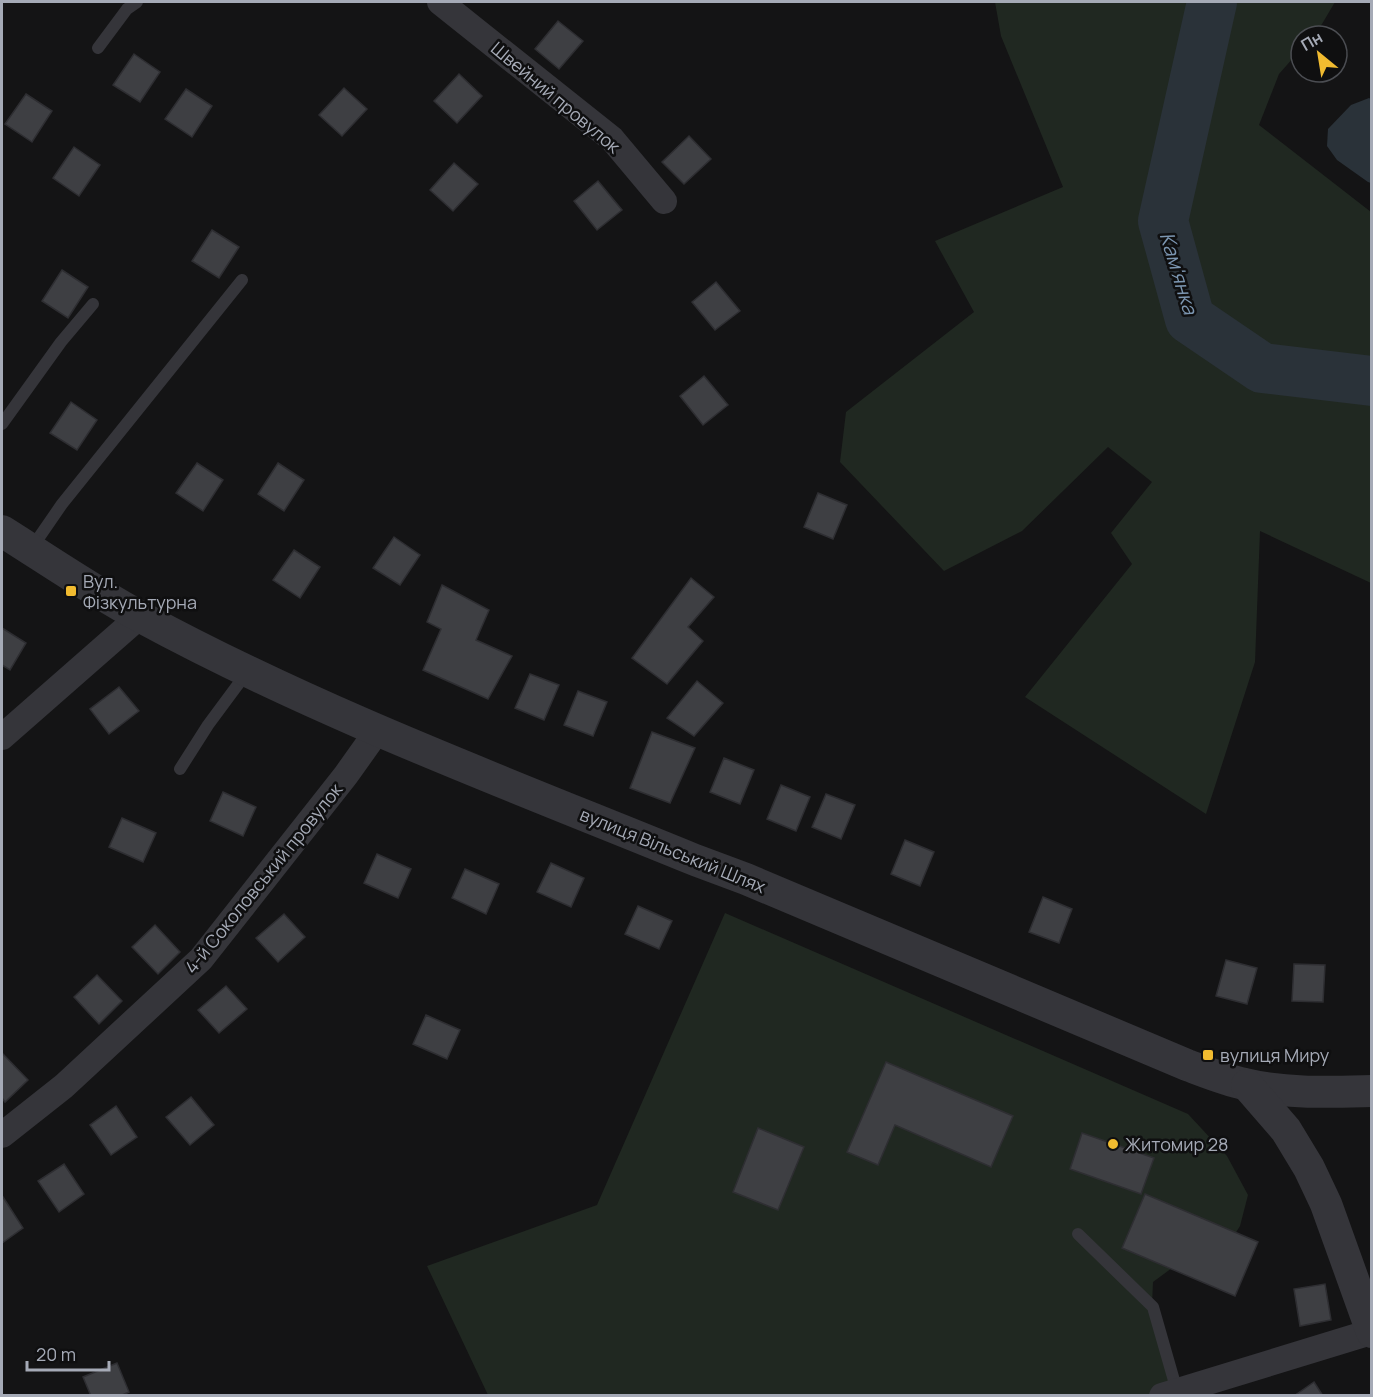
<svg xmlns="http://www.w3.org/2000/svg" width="1373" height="1397" font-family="Manrope,sans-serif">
	<rect width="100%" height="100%" fill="#141415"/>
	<g fill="#202821">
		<polygon points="995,2 1335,2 1322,24 1312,36 1301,36 1301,49 1279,74 1259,125 1371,212 1371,583 1260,531 1255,662 1206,814 1025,697 1132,564 1111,533 1152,482 1108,447 1022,531 944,571 840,462 846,412 974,312 935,241 1063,187 1001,36"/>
		<polygon points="725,913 1188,1114 1227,1156 1248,1195 1240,1226 1208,1277 1176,1265 1153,1282 1152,1306 1177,1391 1162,1395 488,1395 427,1266 597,1205"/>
	</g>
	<polygon fill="#2a3239" points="1369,98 1372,100 1371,183 1368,182 1337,160 1327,146 1328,129 1351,105"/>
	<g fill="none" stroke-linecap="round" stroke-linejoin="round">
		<polyline stroke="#2a3239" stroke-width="50" points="1212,2 1163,221 1190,319 1262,368 1372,381"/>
	</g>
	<g fill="#3e3f43" stroke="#2e2e32" stroke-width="1.5">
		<polygon points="558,21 583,41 559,69 535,49"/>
		<polygon points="134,54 160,72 140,102 113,85"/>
		<polygon points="459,74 482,96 457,123 434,101"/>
		<polygon points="344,88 367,109 342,136 319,115"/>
		<polygon points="186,89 212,106 192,137 165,119"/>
		<polygon points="26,94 52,111 32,142 5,124"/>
		<polygon points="689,136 711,159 684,184 662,162"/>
		<polygon points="74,147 100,165 79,196 53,178"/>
		<polygon points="454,163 478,184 453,211 430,190"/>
		<polygon points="598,181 622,210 597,230 574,201"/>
		<polygon points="212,230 239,247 219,278 192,261"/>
		<polygon points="62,270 88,287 68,318 42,301"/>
		<polygon points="716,282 740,311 715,330 692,302"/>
		<polygon points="704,376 728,405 703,425 680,396"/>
		<polygon points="71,402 97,420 77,450 50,433"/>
		<polygon points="197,463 223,480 203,511 176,493"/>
		<polygon points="278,463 304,480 284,511 258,494"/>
		<polygon points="818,493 847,505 833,539 804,527"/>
		<polygon points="394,537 420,555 400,585 373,568"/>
		<polygon points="294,550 320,567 300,598 273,580"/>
		<polygon points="691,578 714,597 688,627 703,641 667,684 632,658"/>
		<polygon points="442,585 489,610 476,640 512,656 488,699 423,670 441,629 427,622"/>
		<polygon points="2,628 26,643 10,670 2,665"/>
		<polygon points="530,674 559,685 544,720 515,708"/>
		<polygon points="697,681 723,703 694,736 667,718"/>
		<polygon points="119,687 139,711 109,734 90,709"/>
		<polygon points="578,691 607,702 593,736 564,725"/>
		<polygon points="652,732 695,748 670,803 630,788"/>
		<polygon points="724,758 754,770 740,804 710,792"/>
		<polygon points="781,785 810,797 796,831 767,819"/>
		<polygon points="223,792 256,807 243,836 210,821"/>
		<polygon points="826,794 855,805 841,839 812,827"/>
		<polygon points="122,818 156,833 143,862 109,847"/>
		<polygon points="905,840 934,852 920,886 891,874"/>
		<polygon points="377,854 411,869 398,898 364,883"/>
		<polygon points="551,863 584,878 571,907 537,892"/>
		<polygon points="465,869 499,884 486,914 452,898"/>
		<polygon points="1043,897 1072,909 1059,943 1029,932"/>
		<polygon points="638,906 672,921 659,949 625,934"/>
		<polygon points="284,914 305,937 278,962 256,938"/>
		<polygon points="155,925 180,952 158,974 132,947"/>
		<polygon points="1226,960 1257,968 1247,1004 1216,996"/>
		<polygon points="1294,964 1325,965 1323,1002 1292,1001"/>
		<polygon points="97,975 122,1001 99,1024 74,997"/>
		<polygon points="226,986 247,1009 219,1033 198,1010"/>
		<polygon points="426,1015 460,1030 447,1059 413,1044"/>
		<polygon points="2,1053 28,1080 5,1102 2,1098"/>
		<polygon points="886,1062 1013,1116 991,1167 895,1125 878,1165 847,1152"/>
		<polygon points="191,1097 214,1125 190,1145 166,1117"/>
		<polygon points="116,1106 137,1137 111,1155 90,1125"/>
		<polygon points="758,1128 804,1147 778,1210 733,1192"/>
		<polygon points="1082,1133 1154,1158 1141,1194 1070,1169"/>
		<polygon points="64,1164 84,1194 59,1212 38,1181"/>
		<polygon points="1145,1194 1258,1242 1235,1296 1122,1248"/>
		<polygon points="3,1197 23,1228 2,1243 2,1198"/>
		<polygon points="1325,1284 1331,1320 1300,1326 1294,1289"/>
		<polygon points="117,1363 129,1392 120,1396 91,1396 83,1377"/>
		<polygon points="1314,1382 1323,1396 1294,1396"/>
	</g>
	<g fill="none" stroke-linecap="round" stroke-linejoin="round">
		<g stroke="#35353a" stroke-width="12">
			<polyline points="98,48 127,9 137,2"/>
			<polyline points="2,424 61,342 93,304"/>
			<polyline points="31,549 62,504 242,280"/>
			<polyline points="180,769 208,725 248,671"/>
			<polyline points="1078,1234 1153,1307 1177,1391"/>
		</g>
		<g stroke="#35353a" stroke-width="26">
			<polyline points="440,2 612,139 664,201"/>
			<polyline points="2,737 140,616"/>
			<polyline points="2,1135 64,1086 201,959 346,775 378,730"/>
			<polyline points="1162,1396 1371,1332"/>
		</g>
		<g stroke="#35353a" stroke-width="32">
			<path d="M2,531C48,560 93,591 141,617C318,713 509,784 695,860L746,879L1187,1065C1206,1072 1225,1080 1245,1084C1286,1094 1330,1092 1372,1091"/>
			<polyline points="1247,1085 1286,1130 1309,1168 1326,1204 1372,1332"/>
		</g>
	</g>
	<g fill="#f1bb30" stroke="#0f0f10" stroke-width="2">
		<rect x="65" y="585" width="12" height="12" rx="3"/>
		<rect x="1202" y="1049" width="12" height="12" rx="3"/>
		<circle cx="1113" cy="1144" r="6"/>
	</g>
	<g text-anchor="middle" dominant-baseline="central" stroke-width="5" stroke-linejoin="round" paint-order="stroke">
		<g font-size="18" fill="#a5aab6" stroke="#0f0f10">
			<text transform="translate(556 97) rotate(40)">Швейний провулок</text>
			<text transform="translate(673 850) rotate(22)">вулиця Вільський Шлях</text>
			<text transform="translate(263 878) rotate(-51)">4-й Соколовський провулок</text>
		</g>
		<g font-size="18" fill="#a5aab6" stroke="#0f0f10" text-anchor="start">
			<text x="83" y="581">Вул.<tspan x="83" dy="21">Фізкультурна</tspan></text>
			<text x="1220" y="1055">вулиця Миру</text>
			<text x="1125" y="1144">Житомир 28</text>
		</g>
		<g font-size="20" font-style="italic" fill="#7c96b1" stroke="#0f0f10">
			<text transform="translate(1179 273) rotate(73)">Кам'янка</text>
		</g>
	</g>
	<rect width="1373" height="1397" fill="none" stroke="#a5aab6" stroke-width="6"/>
	<g transform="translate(1319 54) rotate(330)"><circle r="28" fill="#0f0f10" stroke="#4b4d52" stroke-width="1.5"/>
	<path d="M0-4.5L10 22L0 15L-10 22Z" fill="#f1bb30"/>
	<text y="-9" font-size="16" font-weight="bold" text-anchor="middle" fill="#a5aab6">Пн</text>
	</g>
	<path d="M27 1361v9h82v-9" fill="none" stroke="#a5aab6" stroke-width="3"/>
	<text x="36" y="1361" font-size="18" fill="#a5aab6" stroke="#0f0f10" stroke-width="4.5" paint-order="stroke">20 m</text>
</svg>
